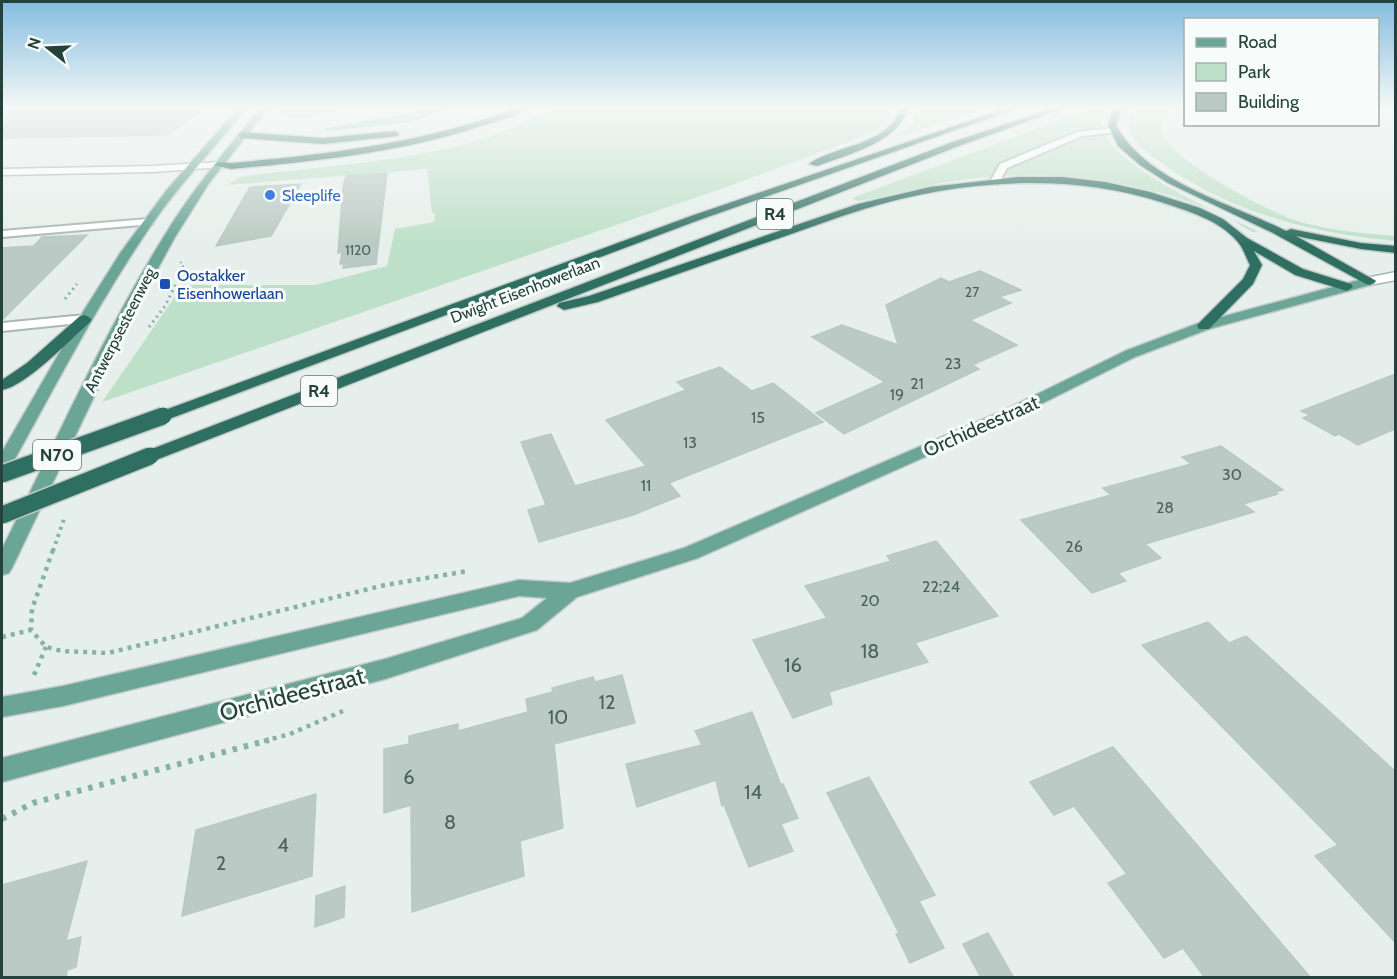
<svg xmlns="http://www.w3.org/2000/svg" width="1397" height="979" font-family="Cabin,sans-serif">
	<rect width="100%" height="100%" fill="#e6efeb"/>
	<g fill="#bfe0c8">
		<path d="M277,107H361C335,111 298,124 273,113Z"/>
		<path d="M558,107H889C891,123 879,128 866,135L732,185L102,402L183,285H315L387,266L395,229L434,222L435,213H432L427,169L227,185L239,177C319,166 416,162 492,136C514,128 536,116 558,107Z"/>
		<polygon points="917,107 988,107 899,137 896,136 913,125"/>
		<path d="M1094,107H1111L1100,119C1102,165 1221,213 1259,232H1253C1242,227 1233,219 1221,214C1137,178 1039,166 948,182C918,187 888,196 858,201L852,198Z"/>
		<path d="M1138,107H1176L1165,117L1161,128C1163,133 1165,140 1169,144C1193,171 1257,205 1291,219C1318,229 1366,234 1395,236V241C1312,233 1226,212 1158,160C1147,153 1134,143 1130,131C1127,122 1130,111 1138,107Z"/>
	</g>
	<polygon fill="#8ec9d4" points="414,107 451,107 411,122 327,131 324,129 413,112 417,109"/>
	<g fill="#bbcac4" stroke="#b8c9c2" stroke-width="1.5">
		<polygon points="2,107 208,107 167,135 2,138"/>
		<polygon points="387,173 376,264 343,268 344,264 340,264 342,252 338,253 343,187 346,176"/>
		<polygon points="301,184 271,236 216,246 250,187"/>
		<polygon points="87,235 2,320 2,248 34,246 42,237"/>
		<polygon points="980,271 1021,290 999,297 1011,303 970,320 1017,345 972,365 979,369 844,434 816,413 885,382 812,337 842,325 898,345 886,305 941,278 949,282"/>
		<polygon points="720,367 752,391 773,383 823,422 669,483 680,496 633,515 539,542 528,510 546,505 521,442 551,434 575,486 646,466 606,420 686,390 677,382"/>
		<polygon points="1395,374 1395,429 1358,445 1339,434 1335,436 1303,418 1310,415 1301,411"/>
		<polygon points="1221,446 1283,490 1275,492 1278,494 1243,504 1254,512 1145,544 1161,558 1118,573 1126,581 1092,593 1021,520 1111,495 1103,488 1191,464 1182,457"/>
		<polygon points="936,541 998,616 915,643 928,662 829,692 832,704 793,718 753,640 827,618 805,586 891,561 887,556"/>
		<polygon points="1208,622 1229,643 1246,636 1395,771 1395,942 1315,856 1338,845 1142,645"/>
		<polygon points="622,675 635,723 554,744 563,828 520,841 524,876 412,912 411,805 384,813 384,749 409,744 409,736 458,724 458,731 528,712 526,699 553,692 552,688 593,677 595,682"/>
		<polygon points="752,712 781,785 783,784 798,818 781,824 793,851 749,867 724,805 722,806 716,780 637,807 626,764 702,745 695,731"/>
		<polygon points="1113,747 1311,978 1205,978 1183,948 1164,958 1108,883 1127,874 1074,806 1054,815 1030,782"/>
		<polygon points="869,777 935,895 919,901 944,948 910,963 896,934 899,933 827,793"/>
		<polygon points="316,794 312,876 182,916 196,830"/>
		<polygon points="87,861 66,941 81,937 76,967 67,970 66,978 2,978 2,885"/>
		<polygon points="345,886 344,917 315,927 316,896"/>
		<polygon points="988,933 1014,978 981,978 963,944"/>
	</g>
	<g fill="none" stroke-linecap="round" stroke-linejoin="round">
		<defs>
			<g id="service">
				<polygon points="915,107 926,107 905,114 901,112"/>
				<polygon points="1113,128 1117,130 1116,132 1082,136 1007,168 998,184 990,182 1000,164 1077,132"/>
				<polygon points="148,219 153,222 152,224 2,237 2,231"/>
				<polygon points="85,315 89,316 91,319 89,322 2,331 2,323"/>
			</g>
			<g id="tertiary">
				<polygon points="219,162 224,165 222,167 153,172 2,175 2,169 153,166"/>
				<polygon points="1396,272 1396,280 1370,285 1364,281 1366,278"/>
			</g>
			<g id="primary">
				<path d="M239,107H247C216,147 180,183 152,224C99,301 56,385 11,466L8,470L2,471V452L83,312L121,252L166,191Z"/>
				<path d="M261,107H269L209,183L175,237L138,305L12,568L9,573L2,575V549C54,445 102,337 163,238C191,191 227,149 261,107Z"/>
				<polygon points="1370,277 1376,281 1374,284 1209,329 1135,357 1017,416 698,558 577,597 537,630 385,679 2,782 2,758 385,659 522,618 547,598 519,596 63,706 2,717 2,697 63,686 519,580 570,583 684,548 1005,410 1125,351 1199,323"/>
			</g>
			<g id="motorway">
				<path d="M519,107H529C516,117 494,122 478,127C398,153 315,161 231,169L214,165L219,162L231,163C330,154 426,143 519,107Z"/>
				<path d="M900,107H908C902,141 846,155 817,166L809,164C834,145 893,145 900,107Z"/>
				<polygon points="1010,107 1021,107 699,220 169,419 163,421 155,416 157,413 691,216"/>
				<polygon points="1057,107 1068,107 956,147 156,460 144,460 141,456 144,452 950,143"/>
				<path d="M1114,107H1122L1116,125C1146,182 1231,203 1286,231L1291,229L1361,243L1396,246V253L1361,249L1296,236L1376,281L1370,285L1366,284L1273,233L1168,183L1140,165L1118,146L1108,125Z"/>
				<polygon points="395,131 399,134 398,136 323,144 242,138 238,135 242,132 323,138"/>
				<path d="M1018,177H1062L1105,182L1150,192L1200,208L1223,219L1247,238L1303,269L1351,284L1353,287L1347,291L1295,275L1254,251L1262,265L1253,284L1209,329H1199L1197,326L1199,323L1243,279L1250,265C1246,258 1243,247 1237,241C1218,219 1187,211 1161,202C1067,172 958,180 864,209C831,219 798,232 765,243C709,263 654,282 598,302L564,310L557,306L559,303L589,296L858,204L930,187Z"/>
				<path d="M85,315L92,319L90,322C70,340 26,386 2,390V380L27,363L80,316Z"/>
			</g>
		</defs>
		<use href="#service" stroke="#a8b8b2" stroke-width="4"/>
		<use href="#tertiary" stroke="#a8b8b2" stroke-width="3"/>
		<use href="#primary" stroke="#c2cac8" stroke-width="3"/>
		<use href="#motorway" stroke="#c2cac8" stroke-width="3"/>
		<polyline stroke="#86b3a5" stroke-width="2" stroke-dasharray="1.5 3" stroke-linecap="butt" points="179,280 183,266 180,261"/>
		<g stroke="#86b3a5" stroke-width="3" stroke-dasharray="2 4" stroke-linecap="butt">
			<polyline points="65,299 77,284"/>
			<polyline points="149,327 165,306 179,278"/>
		</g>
		<polyline stroke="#86b3a5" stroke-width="4" stroke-dasharray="3 4.5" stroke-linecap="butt" points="53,551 64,519"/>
		<g stroke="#86b3a5" stroke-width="4.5" stroke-dasharray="4 5" stroke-linecap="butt">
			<polyline points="53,550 32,609 31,630 46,647 62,651 108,653 385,585 468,571"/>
			<polyline points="2,637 31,630"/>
			<polyline points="34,675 46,647"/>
			<polyline points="264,741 290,734 343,711"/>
		</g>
		<polyline stroke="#86b3a5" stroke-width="6" stroke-dasharray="4.5 7" stroke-linecap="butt" points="2,819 33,803 269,740"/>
		<use href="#service" fill="#fff" fill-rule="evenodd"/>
		<use href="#tertiary" fill="#fff" fill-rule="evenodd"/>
		<use href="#primary" fill="#6aa596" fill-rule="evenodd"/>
		<use href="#motorway" fill="#2f6f62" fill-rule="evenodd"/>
		<defs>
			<g id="motorway-bridge">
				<polyline points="2,474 163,416"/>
				<polyline points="2,515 150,456"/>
			</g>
		</defs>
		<use href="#motorway-bridge" stroke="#c2cac8" stroke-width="20" stroke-linecap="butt"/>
		<use href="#motorway-bridge" stroke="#2f6f62" stroke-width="17"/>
	</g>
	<linearGradient id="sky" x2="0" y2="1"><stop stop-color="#84bce0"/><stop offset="0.44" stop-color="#f4f8f6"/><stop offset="1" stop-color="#f4f8f6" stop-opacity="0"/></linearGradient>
	<rect width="1397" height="244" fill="url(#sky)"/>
	<circle fill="#3f7fe0" stroke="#f7fbf9" stroke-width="2" cx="270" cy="195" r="6"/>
	<rect fill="#1a4fb4" stroke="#f7fbf9" stroke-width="2" x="159" y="278" width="12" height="12" rx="3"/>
	<g text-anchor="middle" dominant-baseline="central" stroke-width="6" stroke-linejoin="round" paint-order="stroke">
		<g font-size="14" fill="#4a645c">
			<text x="358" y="250">1120</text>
			<text x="972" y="292">27</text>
		</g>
		<g font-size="16" fill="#366cbe" stroke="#f7fbf9" text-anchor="start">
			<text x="282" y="195">Sleeplife</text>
		</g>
		<g font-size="16" fill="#164399" stroke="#f7fbf9" text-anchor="start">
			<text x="177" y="275">Oostakker<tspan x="177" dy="18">Eisenhowerlaan</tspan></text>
		</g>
		<g font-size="16" fill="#24423a" stroke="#f7fbf9">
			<text transform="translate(525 290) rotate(-21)">Dwight Eisenhowerlaan</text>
			<text transform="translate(120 330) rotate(-63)">Antwerpsesteenweg</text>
		</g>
		<g font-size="16" fill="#4a645c">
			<text x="953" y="363">23</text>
			<text x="917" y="383">21</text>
			<text x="897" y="394">19</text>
			<text x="758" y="417">15</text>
			<text x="690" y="442">13</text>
			<text x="1232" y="474">30</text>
			<text x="646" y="485">11</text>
			<text x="1165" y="507">28</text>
			<text x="1074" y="546">26</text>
			<text x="941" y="586">22;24</text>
			<text x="870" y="600">20</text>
		</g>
		<g fill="#f7fbf9" stroke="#637a73" stroke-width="1.5">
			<rect x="757" y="199" width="36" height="30" rx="4.5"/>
			<rect x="301" y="376" width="36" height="30" rx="4.5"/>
			<rect x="33" y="440" width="48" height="30" rx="4.5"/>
		</g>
		<g font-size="18" font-weight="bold" fill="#24423a">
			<text x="775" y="214">R4</text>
			<text x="319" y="391">R4</text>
			<text x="57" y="455">N70</text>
		</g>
		<g font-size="20" fill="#24423a" stroke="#f7fbf9">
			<text transform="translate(981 426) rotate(-24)">Orchideestraat</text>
		</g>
		<g font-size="20" fill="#4a645c">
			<text x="870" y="651">18</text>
			<text x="793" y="665">16</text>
			<text x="607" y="702">12</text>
			<text x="558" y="717">10</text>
			<text x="409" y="777">6</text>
			<text x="753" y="792">14</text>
			<text x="450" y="822">8</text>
			<text x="283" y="845">4</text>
			<text x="221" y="863">2</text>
		</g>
		<g font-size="24" fill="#24423a" stroke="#f7fbf9">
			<text transform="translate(292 694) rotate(-15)">Orchideestraat</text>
		</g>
	</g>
	<rect width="1397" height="979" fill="none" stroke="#24423a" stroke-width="6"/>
	<rect x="1184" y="18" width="195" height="108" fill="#f7fbf9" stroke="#a3b1ad" stroke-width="1.5"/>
	<rect x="1196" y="38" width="30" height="9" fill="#6aa596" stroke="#a3b1ad" stroke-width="1.5"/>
	<text x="1238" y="48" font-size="18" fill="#24423a">Road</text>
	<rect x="1196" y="63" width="30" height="18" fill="#bfe0c8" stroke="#a3b1ad" stroke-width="1.5"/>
	<text x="1238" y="78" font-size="18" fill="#24423a">Park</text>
	<rect x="1196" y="93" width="30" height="18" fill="#bbcac4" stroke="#a3b1ad" stroke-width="1.5"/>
	<text x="1238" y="108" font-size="18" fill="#24423a">Building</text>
	<g transform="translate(48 48) rotate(288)" stroke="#f7fbf9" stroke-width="4.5" paint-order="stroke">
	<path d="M0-4.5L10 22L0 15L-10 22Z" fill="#24423a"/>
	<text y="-9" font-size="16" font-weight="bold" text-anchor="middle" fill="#24423a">N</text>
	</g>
</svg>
